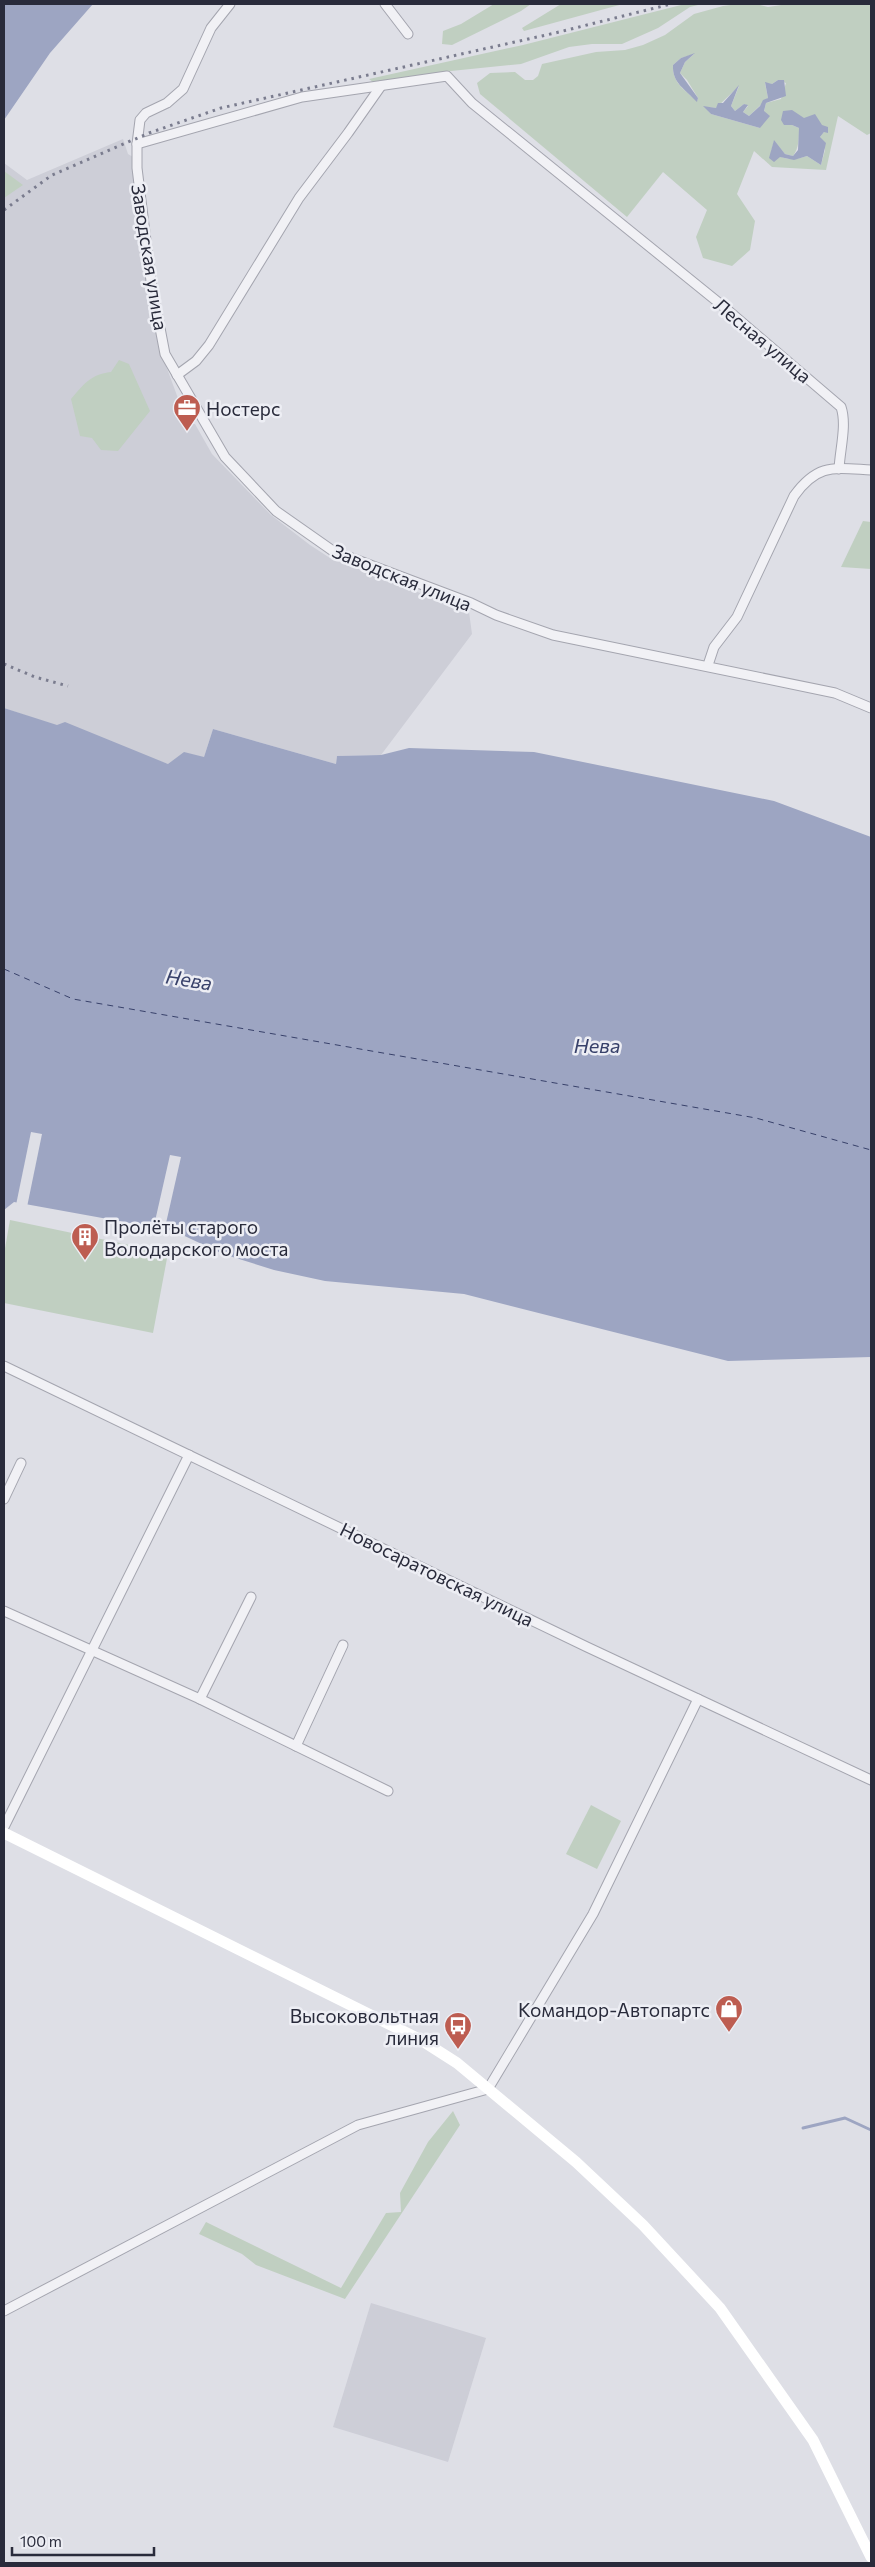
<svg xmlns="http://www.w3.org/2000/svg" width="875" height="2567" font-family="Commissioner,sans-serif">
	<rect width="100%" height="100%" fill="#dedfe6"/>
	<g fill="#cdced7">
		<polygon points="123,139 128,154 133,157 162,355 179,401 183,406 189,406 192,424 195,424 212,454 271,515 310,545 330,558 469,612 472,634 381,755 337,756 336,764 213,729 204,757 168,764 4,708 4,163 27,180"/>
		<polygon points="371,2303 486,2338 448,2462 333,2427"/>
	</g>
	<g fill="#c0cfc1" fill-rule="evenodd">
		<polygon points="494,4 531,4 521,11 452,45 442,44 443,31 461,24"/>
		<polygon points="561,4 623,4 524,31 522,28"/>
		<polygon points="685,4 702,4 690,7 658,28 622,44 592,44 569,47 521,64 451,71 373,82 369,79 523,45"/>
		<path d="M738,4H756L768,7L788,4H871V133L867,135L838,116L826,170L772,167L754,151L737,194L755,221L750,250L732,266L703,258L696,237L707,210L663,172L627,217L480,94L477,83L490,73L515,72L525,80H533L538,76L542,64L596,52L625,50L643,45L665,35L694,14L723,6ZM694,54L685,62L680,73L687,80L698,98L697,101C685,90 672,83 673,65L681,58ZM778,80L786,83L781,99L766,103L760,128L711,114L705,107L716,108L739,86L731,106L735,111L744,104L748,106L743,112L749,116L768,98L765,83L772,84ZM797,115L824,132L820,137L825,150L821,165L807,156C793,161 784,160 771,152L774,141L785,154L793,156C799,148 799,138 799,128L792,125Z"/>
		<polygon points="4,171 23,185 4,198"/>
		<path d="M119,360L129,364L150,411L118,451L101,450L92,438L80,436L71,399C83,385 91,374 111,372Z"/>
		<polygon points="863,521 871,522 871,569 841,567"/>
		<polygon points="10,1220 168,1253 153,1333 4,1303 4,1254"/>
		<polygon points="591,1805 621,1821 597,1869 566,1854"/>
		<polygon points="453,2111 460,2125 345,2299 256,2265 242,2254 199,2234 206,2222 341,2288 386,2213 401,2212 400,2193 428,2142"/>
	</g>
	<g fill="#9da5c2">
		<polygon points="4,4 93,4 50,53 4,120"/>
		<path d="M695,53L685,62L680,73L698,98L697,102C685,89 672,83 673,65L681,58Z"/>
		<polygon points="778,80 784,80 786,96 766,103 764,111 770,116 760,128 711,114 703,106 716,108 718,103 723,103 739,85 731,106 735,111 744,104 748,105 743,112 749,116 760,106 763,100 768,98 765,82 772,84"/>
		<polygon points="792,110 804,118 815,114 822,125 828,127 828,133 824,132 820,137 826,143 821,165 807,156 794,160 780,157 774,162 769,158 774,140 785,154 793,156 798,150 799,128 792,125 784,125 781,120 783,111"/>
		<polygon points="4,708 57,725 65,722 168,764 184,752 204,757 213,729 336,764 337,756 381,755 409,748 534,752 774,801 871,837 871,1357 728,1361 464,1294 325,1281 274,1270 223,1254 174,1231 14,1202 4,1210"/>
	</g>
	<g fill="#dedfe6">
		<polygon points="31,1132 42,1134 27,1207 16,1205"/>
		<polygon points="170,1155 181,1157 164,1232 153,1230"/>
	</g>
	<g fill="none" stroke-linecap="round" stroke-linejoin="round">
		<polyline stroke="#9da5c2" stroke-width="3" points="803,2128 845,2118 871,2130"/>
		<polyline stroke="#38416a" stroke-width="1" stroke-dasharray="6 5" stroke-linecap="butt" points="4,969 73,999 756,1118 871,1150"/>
		<defs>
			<g id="street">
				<polyline points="230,4 211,28 183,89 167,103 146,113 140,120 137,144 137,168 151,281 165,354 225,457 276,511 333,551 471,603 496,615 553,635 835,693 871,708"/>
				<polyline points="385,4 408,34"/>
				<path d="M137,144L302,97L447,76L472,103L724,307L841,407C847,425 840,449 839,469"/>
				<polyline points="177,375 196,361 209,345 299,198 348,133 381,86"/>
				<path d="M708,665L714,647L737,617L794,496C818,463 834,468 871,470"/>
				<polyline points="4,1366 587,1647 871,1780"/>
				<polyline points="4,1499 21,1463"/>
				<polyline points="4,1611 200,1699 388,1791"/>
				<polyline points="200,1699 251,1597"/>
				<polyline points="296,1746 343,1645"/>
				<polyline points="4,1827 189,1455"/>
				<polyline points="4,2311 358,2125 488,2089 593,1914 698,1699"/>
			</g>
		</defs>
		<use href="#street" stroke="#a4a5af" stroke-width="11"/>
		<use href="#street" stroke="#f1f1f5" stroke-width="9"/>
		<polyline stroke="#fff" stroke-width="11" points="4,1833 421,2040 457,2063 576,2162 643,2225 720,2308 813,2440 871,2557"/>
		<g stroke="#7a7c8e" stroke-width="3" stroke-dasharray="2.5 5" stroke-linecap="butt">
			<polyline points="4,210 52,175 149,133 221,108 555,33 671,4"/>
			<polyline points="4,664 35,677 68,686"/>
		</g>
	</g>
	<defs>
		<symbol id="office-pin" viewBox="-11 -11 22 30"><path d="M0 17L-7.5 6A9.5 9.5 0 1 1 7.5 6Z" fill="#bd5d51" stroke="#edeef4"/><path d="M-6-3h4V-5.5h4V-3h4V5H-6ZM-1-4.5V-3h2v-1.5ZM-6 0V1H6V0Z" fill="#fff"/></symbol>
		<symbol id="building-pin" viewBox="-11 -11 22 30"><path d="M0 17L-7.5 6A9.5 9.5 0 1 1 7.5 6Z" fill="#bd5d51" stroke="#edeef4"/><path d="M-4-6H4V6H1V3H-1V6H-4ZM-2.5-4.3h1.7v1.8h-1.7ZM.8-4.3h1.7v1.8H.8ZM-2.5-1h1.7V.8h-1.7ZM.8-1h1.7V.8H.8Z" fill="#fff"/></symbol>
		<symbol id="shop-pin" viewBox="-11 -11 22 30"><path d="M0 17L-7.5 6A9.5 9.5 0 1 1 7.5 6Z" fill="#bd5d51" stroke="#edeef4"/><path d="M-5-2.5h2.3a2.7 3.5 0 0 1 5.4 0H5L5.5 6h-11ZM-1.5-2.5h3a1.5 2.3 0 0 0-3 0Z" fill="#fff"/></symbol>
		<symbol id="bus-pin" viewBox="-11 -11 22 30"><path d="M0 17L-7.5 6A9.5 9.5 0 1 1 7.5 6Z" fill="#bd5d51" stroke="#edeef4"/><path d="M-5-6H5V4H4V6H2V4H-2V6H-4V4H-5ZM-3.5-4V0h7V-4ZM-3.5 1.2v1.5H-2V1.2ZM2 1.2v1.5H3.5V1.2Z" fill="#fff"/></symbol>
	</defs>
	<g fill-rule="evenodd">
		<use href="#office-pin" x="171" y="392" width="32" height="43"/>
		<use href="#building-pin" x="69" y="1221" width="32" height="43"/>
		<use href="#shop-pin" x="713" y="1993" width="32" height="43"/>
		<use href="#bus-pin" x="442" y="2010" width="32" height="43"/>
	</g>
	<g text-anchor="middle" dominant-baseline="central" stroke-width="5" stroke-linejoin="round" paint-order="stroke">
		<g font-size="19" fill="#292b3b" stroke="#edeef4">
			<text transform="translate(150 257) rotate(81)">Заводская улица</text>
			<text transform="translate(763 340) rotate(40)">Лесная улица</text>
			<text transform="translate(402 577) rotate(22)">Заводская улица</text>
			<text transform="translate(437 1574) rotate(26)">Новосаратовская улица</text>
		</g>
		<g font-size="19" fill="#292b3b" stroke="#edeef4" text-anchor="start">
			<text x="206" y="408">Ностерс</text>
			<text x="104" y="1226">Пролёты старого<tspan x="104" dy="22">Володарского моста</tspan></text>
			<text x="710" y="2009" text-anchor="end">Командор-Автопартс</text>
			<text x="439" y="2015" text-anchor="end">Высоковольтная<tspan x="439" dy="22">линия</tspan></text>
		</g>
		<g font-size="20" font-style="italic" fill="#38416a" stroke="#edeef4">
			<text transform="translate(189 979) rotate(9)">Нева</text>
			<text x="597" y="1045">Нева</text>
		</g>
	</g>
	<rect width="875" height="2567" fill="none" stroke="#292b3b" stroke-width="10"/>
	<path d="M12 2547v8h142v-8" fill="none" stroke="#292b3b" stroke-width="2.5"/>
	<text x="20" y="2547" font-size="15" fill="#292b3b" stroke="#edeef4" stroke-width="4" paint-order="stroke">100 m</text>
</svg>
